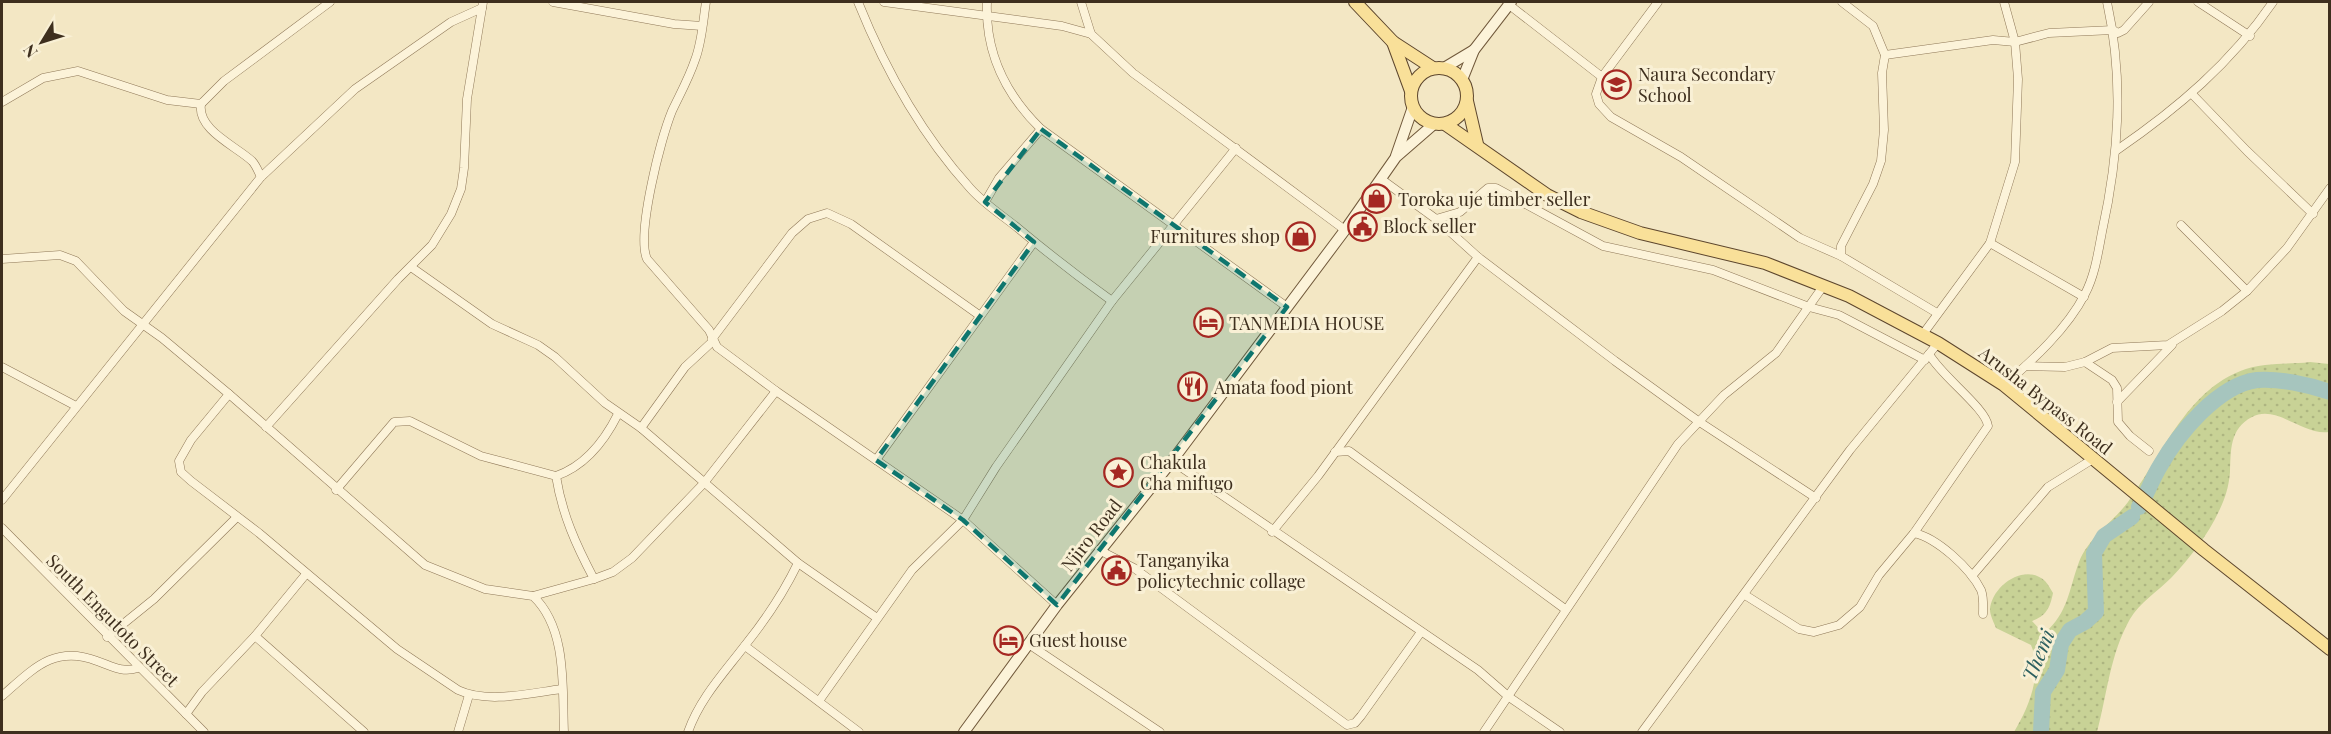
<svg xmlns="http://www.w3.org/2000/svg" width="2331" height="734" font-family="'Playfair Display',serif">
	<defs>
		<pattern id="grass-dots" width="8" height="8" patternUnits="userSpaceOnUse" patternTransform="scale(1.5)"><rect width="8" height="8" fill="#c8d296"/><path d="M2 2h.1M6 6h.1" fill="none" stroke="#adb581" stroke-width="1.8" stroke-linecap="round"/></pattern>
	</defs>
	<rect width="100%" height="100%" fill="#f3e7c4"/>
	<path fill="url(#grass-dots)" d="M2310,362L2329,364V432C2303,436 2277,404 2252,417C2229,429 2231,451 2230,472C2229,486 2225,499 2219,511C2208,535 2189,559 2171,578C2158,591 2139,603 2130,619C2110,654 2107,695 2097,732H2014C2029,707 2043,673 2031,645L1996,628C1994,623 1990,615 1990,610C1991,586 2025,562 2045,581C2048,584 2051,590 2053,593C2050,608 2046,616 2032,621L2044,634C2069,611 2068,592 2079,562C2088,538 2113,522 2128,502C2164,453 2193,373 2265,365C2280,363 2295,364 2310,362Z"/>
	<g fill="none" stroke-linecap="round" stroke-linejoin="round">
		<g stroke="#a6c5be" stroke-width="16">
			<path d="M2139,507C2147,494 2152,479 2160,466C2178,434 2218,385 2257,380C2278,378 2310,385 2330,392"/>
			<polyline points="2041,732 2043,692 2057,670 2061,644 2070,630 2085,622 2096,612 2094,553 2104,536 2132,517"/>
		</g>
		<defs>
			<g id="street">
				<polyline points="553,2 674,24 702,26"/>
				<path d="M706,2C703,21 702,42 695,60C689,78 680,94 672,111C661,138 636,234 647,259L709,330L717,347L776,391L963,520L1057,605"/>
				<path d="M858,2C885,69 921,134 970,188C984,204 1002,215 1019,229C1049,254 1080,278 1112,301"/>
				<polyline points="884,2 1062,26 1091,34 1133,73 1345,230"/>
				<path d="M987,2C985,53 1005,94 1041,129L1287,307"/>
				<polyline points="1081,2 1091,34"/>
				<polyline points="1658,2 1602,77 1596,94 1599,104 1611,117 1681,157 1800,238 1841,256"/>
				<polyline points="1842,2 1873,26 1885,55 1882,73 1884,130 1881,161 1873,184 1841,246 1841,256 1937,313"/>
				<polyline points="2198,2 2250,36"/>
				<polyline points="1508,4 1602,77"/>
				<polyline points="1885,55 1993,40 2015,42 2049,33 2113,30 2118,33 2124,30 2149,2"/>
				<polyline points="2192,94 2247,151 2313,214"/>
				<polyline points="2,102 43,78 78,71 167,100 201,104 224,81 330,2"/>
				<path d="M201,104C197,130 236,146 252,161C256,165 258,171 261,177"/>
				<path d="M2117,150C2178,108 2231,63 2273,2"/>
				<polyline points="1381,179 1436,219 1478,257 1615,361 1698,421 1816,498"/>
				<polyline points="985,202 999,178 1041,129"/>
				<polyline points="1436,219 1460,212 1488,188 1496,188 1603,246 1713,270 1809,307 1839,315 1925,360"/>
				<polyline points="2181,225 2247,291"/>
				<polyline points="1990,243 2084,297"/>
				<path d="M2,259L60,255L76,261L124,311L162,338L229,394L425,565L485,589L533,596C568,629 562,689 564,732"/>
				<polyline points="411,267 492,324 538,345 555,357 605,403 641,428 798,563 877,618"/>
				<polyline points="1923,334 1990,243 2015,162 2018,79 2015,42 2004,2"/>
				<polyline points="712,339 792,233 808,219 827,213 851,224 979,315"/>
				<polyline points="2085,362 2112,380 2117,388 2118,422 2130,436 2149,451"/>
				<polyline points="2026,366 2065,367 2085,362 2112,348 2168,345 2222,311 2247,291 2287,248 2330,188"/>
				<polyline points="2,367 76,406"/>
				<path d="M2004,385C2033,360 2067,329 2085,294C2095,275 2098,253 2102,232C2119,155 2124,80 2107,2"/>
				<path d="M229,394L191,440L179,461L181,472L191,481L259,533L397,649L458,690C488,704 530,693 562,689"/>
				<polyline points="2117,402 2172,345"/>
				<polyline points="266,427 398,279 432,245 451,214 461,189 464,168 467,99 483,2"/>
				<polyline points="641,428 685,367 713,341"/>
				<polyline points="1335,452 1349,451 1565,609"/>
				<polyline points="876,460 1034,242"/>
				<polyline points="1172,461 1478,670 1509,697 1560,732"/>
				<path d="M556,476C562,514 576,545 594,579"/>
				<path d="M336,490L394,422L410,421L481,456L556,476C585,466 605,440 618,414"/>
				<polyline points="2,500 261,177 355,89 451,22 482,8"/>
				<polyline points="2,528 204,732"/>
				<polyline points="1272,532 1318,476 1478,257"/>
				<path d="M1914,533C1937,538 1970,568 1981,590C1984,597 1983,606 1983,614"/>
				<polyline points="1099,550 1134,568 1347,725 1355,723 1361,716 1421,632"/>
				<polyline points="1972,576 2048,487 2093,459"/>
				<path d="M1745,595L1799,629L1814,632L1839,625L1860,607L1879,575L1914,533L1988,426C1986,408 1941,376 1929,354"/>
				<polyline points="533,596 594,579 613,572 632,558 704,483 776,391"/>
				<polyline points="255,636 364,732"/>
				<polyline points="107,637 154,599 237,517"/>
				<polyline points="1030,645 1160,732"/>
				<polyline points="745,646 859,732"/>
				<path d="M2,696C32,670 54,644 97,661C112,666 121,673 138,668"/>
				<polyline points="819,701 912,570 963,520 996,467 1112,301 1236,148"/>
				<polyline points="186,714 202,692 255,636 306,574"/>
				<polyline points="458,732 469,695"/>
				<path d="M688,732C700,698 724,673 746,644C766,619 784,592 798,563"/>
				<polyline points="1484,732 1678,444 1724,395 1776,353 1824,285"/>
				<polyline points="1642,732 1850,450 1938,343"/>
			</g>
			<g id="secondary">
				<polyline points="1444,68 1474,50"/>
				<polyline points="1462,80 1474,50 1511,2"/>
				<polyline points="1396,156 1413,107"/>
				<polyline points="964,732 1057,605 1172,461 1345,230 1396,157 1434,124"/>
			</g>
			<g id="primary">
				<polyline points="1355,2 1393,42 1433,68"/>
				<polyline points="1393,42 1411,91"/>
				<circle cx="1439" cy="96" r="28"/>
				<polyline points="1467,101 1477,144"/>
				<polyline points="1445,124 1547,195 1581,212 1640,233 1765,263 1849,296 1938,343 2004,385 2204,550 2330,649"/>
			</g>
		</defs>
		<use href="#street" stroke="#8f7858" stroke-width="9"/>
		<use href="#secondary" stroke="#71593b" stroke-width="12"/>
		<use href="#primary" stroke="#5d462d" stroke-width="14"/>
		<use href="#street" stroke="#fcf3d9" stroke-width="8"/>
		<use href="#secondary" stroke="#fcf3d9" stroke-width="10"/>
		<use href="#primary" stroke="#f9e099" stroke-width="12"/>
	</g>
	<path fill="#0f766e" fill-opacity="0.2" stroke="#0f766e" stroke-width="4.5" stroke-dasharray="12 8" stroke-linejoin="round" d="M1041,129L1287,307L1057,605L963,520L876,460L1034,242L985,202Z"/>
	<defs>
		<symbol id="school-ring" viewBox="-11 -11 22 22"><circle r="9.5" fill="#f9f0d5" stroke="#a52822" stroke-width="1.5"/><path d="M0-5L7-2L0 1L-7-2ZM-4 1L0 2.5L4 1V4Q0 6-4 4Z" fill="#a52822"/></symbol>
		<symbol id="shop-ring" viewBox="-11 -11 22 22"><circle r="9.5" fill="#f9f0d5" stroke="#a52822" stroke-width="1.5"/><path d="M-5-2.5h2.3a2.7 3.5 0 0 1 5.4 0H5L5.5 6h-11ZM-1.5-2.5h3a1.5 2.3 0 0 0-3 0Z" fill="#a52822"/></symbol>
		<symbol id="civic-ring" viewBox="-11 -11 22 22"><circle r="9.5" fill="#f9f0d5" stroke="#a52822" stroke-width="1.5"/><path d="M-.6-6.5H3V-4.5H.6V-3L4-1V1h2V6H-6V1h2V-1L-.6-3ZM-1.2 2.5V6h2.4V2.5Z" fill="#a52822"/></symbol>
		<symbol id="hotel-ring" viewBox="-11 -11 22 22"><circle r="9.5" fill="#f9f0d5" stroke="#a52822" stroke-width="1.5"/><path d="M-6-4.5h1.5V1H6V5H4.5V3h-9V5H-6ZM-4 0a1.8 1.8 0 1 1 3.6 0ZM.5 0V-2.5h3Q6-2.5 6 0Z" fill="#a52822"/></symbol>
		<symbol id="restaurant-ring" viewBox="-11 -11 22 22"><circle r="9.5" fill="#f9f0d5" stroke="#a52822" stroke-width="1.5"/><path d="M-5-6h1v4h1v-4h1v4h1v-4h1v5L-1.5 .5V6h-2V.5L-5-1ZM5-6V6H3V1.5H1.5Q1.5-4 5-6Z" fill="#a52822"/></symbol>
		<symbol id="sight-ring" viewBox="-11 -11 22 22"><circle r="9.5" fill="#f9f0d5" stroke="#a52822" stroke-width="1.5"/><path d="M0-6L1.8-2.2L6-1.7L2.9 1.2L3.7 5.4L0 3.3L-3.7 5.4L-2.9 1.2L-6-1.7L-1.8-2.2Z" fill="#a52822"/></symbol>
	</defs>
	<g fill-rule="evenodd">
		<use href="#school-ring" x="1600" y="68" width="33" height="33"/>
		<use href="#shop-ring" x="1360" y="182" width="33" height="33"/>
		<use href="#civic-ring" x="1346" y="210" width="33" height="33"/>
		<use href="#shop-ring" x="1284" y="220" width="33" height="33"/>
		<use href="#hotel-ring" x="1192" y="306" width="33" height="33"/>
		<use href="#restaurant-ring" x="1176" y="370" width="33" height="33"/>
		<use href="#sight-ring" x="1102" y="456" width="33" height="33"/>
		<use href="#civic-ring" x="1100" y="554" width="33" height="33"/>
		<use href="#hotel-ring" x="992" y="624" width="33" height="33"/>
	</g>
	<g text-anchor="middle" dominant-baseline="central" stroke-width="6" stroke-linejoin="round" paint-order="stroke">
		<g font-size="18" fill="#3e2f1e" stroke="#f9f0d5" text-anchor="start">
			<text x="1638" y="74">Naura Secondary<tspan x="1638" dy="21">School</tspan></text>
			<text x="1398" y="199">Toroka uje timber seller</text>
			<text x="1383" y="226">Block seller</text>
			<text x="1280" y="236" text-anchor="end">Furnitures shop</text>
			<text x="1229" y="323">TANMEDIA HOUSE</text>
			<text x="1214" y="387">Amata food piont</text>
			<text x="1140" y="462">Chakula<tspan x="1140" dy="21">Cha mifugo</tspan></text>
			<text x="1137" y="560">Tanganyika<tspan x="1137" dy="21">policytechnic collage</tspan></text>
			<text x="1029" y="640">Guest house</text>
		</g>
		<g font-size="18" fill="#3e2f1e" stroke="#f9f0d5">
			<text transform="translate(2046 400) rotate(38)">Arusha Bypass Road</text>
			<text transform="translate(1091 535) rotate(-52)">Njiro Road</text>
			<text transform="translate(113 620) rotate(45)">South Engutoto Street</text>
		</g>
		<g font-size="20" font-style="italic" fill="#2b5f5f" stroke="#f9f0d5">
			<text transform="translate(2037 655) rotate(-68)">Themi</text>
		</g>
	</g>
	<rect width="2331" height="734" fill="none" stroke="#3e2f1e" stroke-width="6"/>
	<g transform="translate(42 42) rotate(232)" stroke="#f9f0d5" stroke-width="4.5" paint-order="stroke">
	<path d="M0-4.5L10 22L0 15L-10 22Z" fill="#3e2f1e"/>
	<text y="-9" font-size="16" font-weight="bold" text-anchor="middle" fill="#3e2f1e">N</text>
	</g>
</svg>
